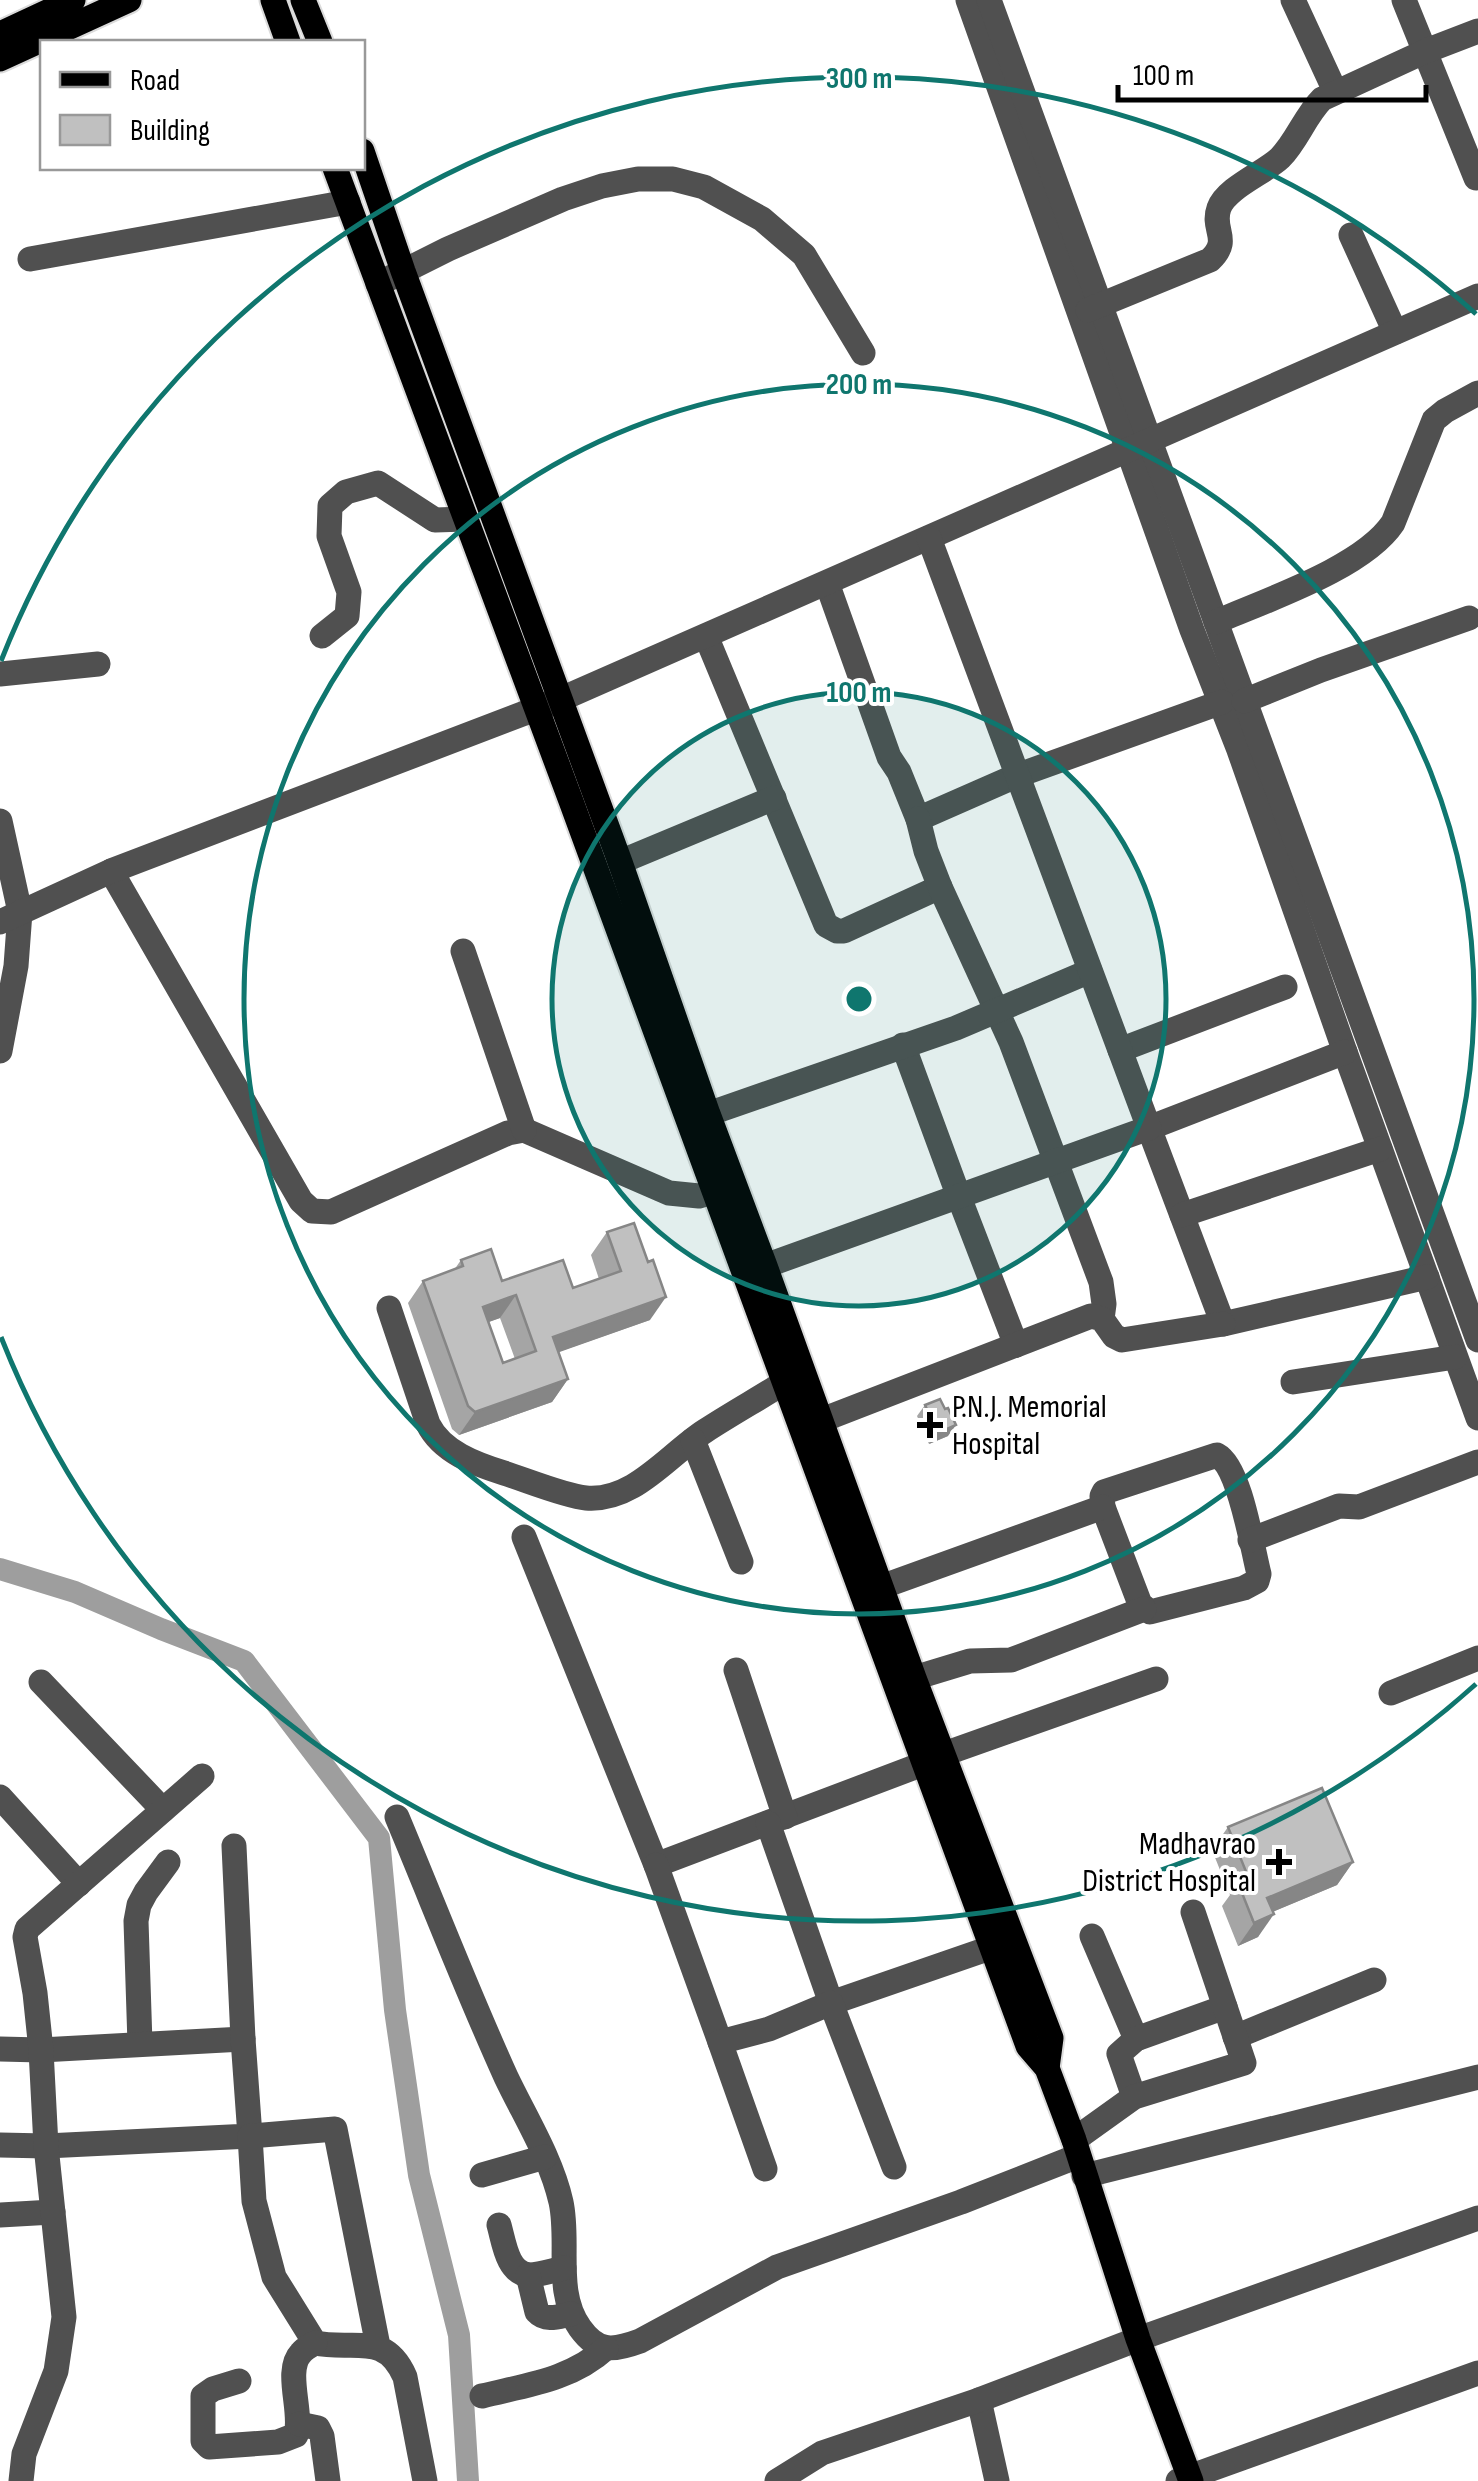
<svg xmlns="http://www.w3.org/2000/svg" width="1478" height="2481" font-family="'Sofia Sans Condensed',sans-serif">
	<rect width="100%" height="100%" fill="#fff"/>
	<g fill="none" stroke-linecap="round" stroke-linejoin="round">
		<polyline stroke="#9e9e9e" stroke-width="22" points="0,1569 75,1592 161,1629 244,1661 379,1838 395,2010 419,2175 459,2335 468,2481"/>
		<defs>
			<g id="major">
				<polyline points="273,0 288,42"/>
				<polyline points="303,0 320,42"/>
				<polyline points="0,34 73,0"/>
				<polyline points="0,59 129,0"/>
				<polyline points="362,151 403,271 620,862 708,1114 765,1266 914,1678 1051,2038 1047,2068"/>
				<polyline points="335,168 571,801 1028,2046 1047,2068 1074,2140 1138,2339 1191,2481"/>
			</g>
		</defs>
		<use href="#major" stroke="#dbdbdb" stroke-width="29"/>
		<g stroke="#505050" stroke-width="25">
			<polyline points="968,0 1192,630 1239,750 1345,1052 1478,1418"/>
			<polyline points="989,0 1478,1340"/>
			<polyline points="1293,0 1335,91"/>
			<polyline points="1404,0 1476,178"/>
			<polyline points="1351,235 1395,332"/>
			<polyline points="30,259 348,202"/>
			<polyline points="378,284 448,249 563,199 602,186 638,179 673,179 704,187 762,219 804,255 863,353"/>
			<path d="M1088,310L1210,260C1232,239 1211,230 1219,208C1226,188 1264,173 1280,158C1297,141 1305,116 1322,99L1426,51L1478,31"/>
			<polyline points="827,583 889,757 899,772 918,819 1016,776 1222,702"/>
			<path d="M1216,622C1266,600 1363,568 1393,523L1434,420L1445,411L1478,393"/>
			<polyline points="322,636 347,616 349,592 329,536 330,506 346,492 378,483 435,520 466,519"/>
			<polyline points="706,636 826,925 837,931 844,931 940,887"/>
			<polyline points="0,674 98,664"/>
			<polyline points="1244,701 1321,670 1469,618"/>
			<polyline points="918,819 926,851 940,887 1011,1042 1101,1282 1104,1304 1102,1319"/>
			<polyline points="0,821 20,912 16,966 0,1051"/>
			<polyline points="620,862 774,798"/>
			<polyline points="111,871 301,1201 312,1211 331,1212 508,1133 524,1130 669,1193 699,1196 715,1191"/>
			<polyline points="0,922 111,871 559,700 1478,296"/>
			<polyline points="463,951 524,1130"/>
			<polyline points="903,1045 959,1197 1016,1345"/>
			<polyline points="1120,1050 1285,987"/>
			<polyline points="1345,1052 1149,1128 1223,1324 1427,1277"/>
			<polyline points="708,1114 956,1028 1090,971"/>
			<polyline points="1182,1215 1380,1149"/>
			<polyline points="765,1266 1149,1128 929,538"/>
			<path d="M389,1308L428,1424C442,1452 475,1464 504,1473C526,1480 565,1496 586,1498C634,1502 668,1455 705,1431C731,1414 758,1399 785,1382"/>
			<polyline points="1293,1382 1455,1357"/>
			<polyline points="822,1420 1091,1316 1102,1319 1114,1336 1122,1340 1223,1324"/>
			<polyline points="693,1440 741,1562"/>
			<path d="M1217,1455C1240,1467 1252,1547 1259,1574L1257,1581L1244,1588L1150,1612L1140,1604L1103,1507L1102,1496L1104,1492Z"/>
			<polyline points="524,1537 656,1865 923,1764"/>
			<polyline points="1250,1540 1339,1506 1359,1507 1478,1462"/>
			<polyline points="881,1587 1103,1507"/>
			<polyline points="736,1670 785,1817"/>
			<polyline points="914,1678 970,1661 1011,1660 1144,1609"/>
			<polyline points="41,1682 163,1810"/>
			<polyline points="1391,1693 1478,1658"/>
			<polyline points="944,1754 1156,1679"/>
			<polyline points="0,1797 79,1884"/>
			<path d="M397,1817C433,1903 467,1991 506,2077C525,2117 551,2158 561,2202C570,2243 554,2292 580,2328C598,2353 613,2351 640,2341L777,2267L961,2202L1078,2156"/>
			<polyline points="768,1823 831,2003 993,1947"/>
			<polyline points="656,1865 720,2042"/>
			<polyline points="1092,1936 1136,2039"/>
			<polyline points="1235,2037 1374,1980"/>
			<polyline points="140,2044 136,1921 139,1905 146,1892 168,1862"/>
			<polyline points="0,2049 41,2050 243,2039"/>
			<polyline points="1134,2097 1119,2054 1136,2039 1225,2007"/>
			<polyline points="1074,2140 1134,2097 1244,2063 1193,1912"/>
			<polyline points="0,2145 46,2146 250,2136 243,2039 234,1846"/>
			<polyline points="765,2169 720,2042 769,2029 831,2003 894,2167"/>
			<polyline points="482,2175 545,2157"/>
			<polyline points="1084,2176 1478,2077"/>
			<polyline points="0,2215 53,2212"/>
			<path d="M499,2225C504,2242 507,2273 529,2275C539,2275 554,2270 564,2268"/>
			<path d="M528,2275L537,2312C546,2322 560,2316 571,2314"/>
			<path d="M378,2346L335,2129L250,2136L254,2201L274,2277L315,2343C354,2351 385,2331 405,2377L425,2481"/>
			<path d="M239,2381L213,2389L203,2396V2441L209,2447L278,2442L296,2435C303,2412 284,2371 301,2353C305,2348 310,2346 315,2343"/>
			<path d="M482,2396C526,2385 571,2380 606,2348"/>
			<polyline points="979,2400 997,2481"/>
			<polyline points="299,2424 318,2428 322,2436 328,2481"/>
			<polyline points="21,2481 24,2454 56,2371 64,2317 46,2146 41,2050 35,1993 25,1937 27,1929 202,1776"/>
			<polyline points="777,2481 822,2453 979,2400 1138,2339 1478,2218"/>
			<polyline points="1178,2481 1478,2373"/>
		</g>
		<use href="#major" stroke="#000" stroke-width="25"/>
	</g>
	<g fill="#a5a5a5" fill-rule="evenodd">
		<path d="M607,1232L650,1320L558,1352L568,1379L552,1402L459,1435L452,1429L408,1303L423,1281L454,1270L461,1260L502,1281L573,1288L599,1279L591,1255ZM500,1318L515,1359L503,1363L488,1322Z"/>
		<polygon points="925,1405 948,1436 929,1444 917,1416"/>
		<polygon points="1228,1827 1353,1862 1337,1885 1272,1912 1258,1937 1238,1946 1222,1906 1230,1895 1212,1850"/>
	</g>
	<g fill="#868686">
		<polygon points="516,1295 500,1318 467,1330 483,1307"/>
		<polygon points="666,1297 650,1320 537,1360 553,1337"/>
		<polygon points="568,1379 552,1402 459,1435 475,1412"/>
		<polygon points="956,1425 948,1436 929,1444 938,1433"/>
		<polygon points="1353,1862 1337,1885 1251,1921 1267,1898"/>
		<polygon points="1274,1914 1258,1937 1238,1946 1254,1923"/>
	</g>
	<g fill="#c0c0c0" stroke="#868686" stroke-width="2.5" fill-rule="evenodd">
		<path d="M634,1223L648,1262L653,1260L666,1297L553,1337L568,1379L475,1412L468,1406L423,1281L463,1266L461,1260L491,1249L502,1281L563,1260L573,1288L621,1271L607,1232ZM516,1295L536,1351L503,1363L483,1307Z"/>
		<polygon points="940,1399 945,1409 948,1408 956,1425 938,1433 925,1405"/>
		<polygon points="1322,1788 1353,1862 1267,1898 1274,1914 1254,1923 1238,1883 1249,1879 1228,1827"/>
	</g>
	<circle cx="859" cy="999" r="307" fill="#0f766e" fill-opacity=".12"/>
	<g fill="none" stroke="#0f766e" stroke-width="5">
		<circle cx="859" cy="999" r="307"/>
		<circle cx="859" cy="999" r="615"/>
		<path d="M1476 1684A922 922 0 0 1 1 1337M1 661A922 922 0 0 1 1476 314"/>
	</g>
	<g fill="#000" stroke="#fff" stroke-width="4">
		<path d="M925 1410h10v10h10v10h-10v10h-10v-10h-10v-10h10z"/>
		<path d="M1274 1847h10v10h10v10h-10v10h-10v-10h-10v-10h10z"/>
	</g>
	<g text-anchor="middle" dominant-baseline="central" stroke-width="8" stroke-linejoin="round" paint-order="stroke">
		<g font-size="32" fill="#000" stroke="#fff" text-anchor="start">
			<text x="952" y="1407">P.N.J. Memorial<tspan x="952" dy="37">Hospital</tspan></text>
			<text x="1256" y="1844" text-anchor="end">Madhavrao<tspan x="1256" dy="37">District Hospital</tspan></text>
		</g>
	</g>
	<circle cx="859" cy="999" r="15" fill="#0f766e" stroke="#fff" stroke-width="5"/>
	<g font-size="30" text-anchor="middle" font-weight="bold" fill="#0f766e" stroke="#fff" stroke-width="8" stroke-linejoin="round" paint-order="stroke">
		<text x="859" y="88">300 m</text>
		<text x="859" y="394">200 m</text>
		<text x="859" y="702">100 m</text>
	</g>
	<rect x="40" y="40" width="325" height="130" fill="#ffffff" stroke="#999999" stroke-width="2.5"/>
	<rect x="60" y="72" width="50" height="15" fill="#000000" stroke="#999999" stroke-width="2.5"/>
	<text x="130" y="90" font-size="30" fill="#000000">Road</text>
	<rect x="60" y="115" width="50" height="30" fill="#c0c0c0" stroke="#999999" stroke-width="2.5"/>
	<text x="130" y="140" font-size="30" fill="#000000">Building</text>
	<path d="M1118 85v15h308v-15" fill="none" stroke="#000000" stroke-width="5"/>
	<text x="1133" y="85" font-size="30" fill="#000000" stroke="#ffffff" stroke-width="8" paint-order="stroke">100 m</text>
</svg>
